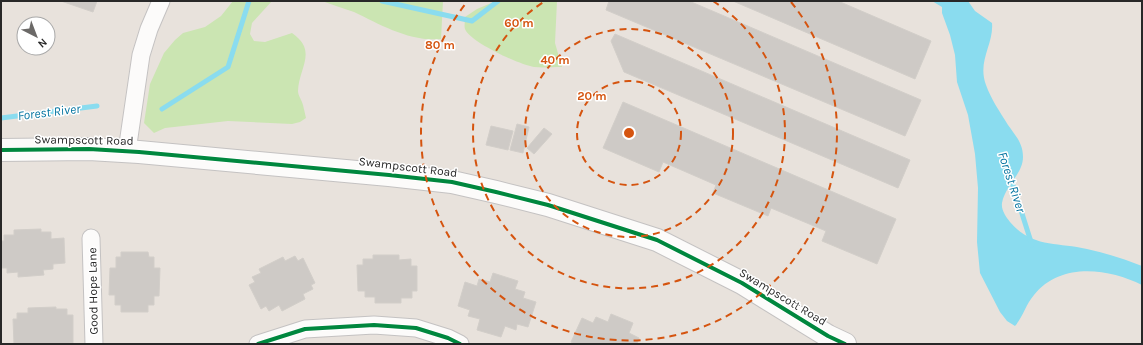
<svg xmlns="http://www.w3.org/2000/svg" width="1143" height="345" font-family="Karla,sans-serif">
	<rect width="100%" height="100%" fill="#e8e2dc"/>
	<g fill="#cbe5b2">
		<path d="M233,1H272L252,23L250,34L254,41L265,42L292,33C318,51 299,67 298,91C298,96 302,100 303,105C304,109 305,114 306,118L300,122L292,124L228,121L165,128L154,133L144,123L150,84L164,53L175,40L183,33L205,27L221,16Z"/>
		<path d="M322,1H443L441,39C410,42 381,25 354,12C343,8 332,5 322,1Z"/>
		<path d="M496,1H557L555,43L562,67C552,67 543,68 534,67C520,65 470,42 465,29C464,26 465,21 465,17L477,9Z"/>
	</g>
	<path fill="#8adcef" d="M932,1H968L975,11L992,23C994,44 977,61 986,85C991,99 1000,112 1008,125C1015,135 1023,143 1023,157C1023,174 1005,186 1002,203C1001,210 1006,217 1010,222C1032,248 1057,242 1087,249C1106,253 1124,259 1142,266V285C1108,268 1060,262 1034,295C1026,304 1023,317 1015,326L1007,321L1000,312L980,273L977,242L978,188L975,154L968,115L957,82L955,55L950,35L942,13V7Z"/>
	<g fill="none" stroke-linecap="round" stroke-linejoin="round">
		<g stroke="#8adcef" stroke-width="5">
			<polyline points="382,1 472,21 498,1"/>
			<polyline points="162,109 228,67 249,1"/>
			<polyline points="1,118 97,106"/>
			<polyline points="1010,176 1032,245"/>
		</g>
	</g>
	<g fill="#cecac6" stroke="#d2cec9">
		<polygon points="61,1 97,1 93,12"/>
		<polygon points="609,1 689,1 921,100 905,136 606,10"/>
		<polygon points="733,1 838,1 931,41 915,79"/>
		<polygon points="615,34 910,160 898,188 624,72 611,41"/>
		<polygon points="623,102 896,219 877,264 822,241 826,231 771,208 768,216 713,193 716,185 663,162 659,172 603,148"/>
		<polygon points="517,124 529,127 523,153 510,150"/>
		<polygon points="491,126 513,131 508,150 486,145"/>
		<polygon points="544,128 552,134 534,154 527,148"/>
		<polygon points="41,229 41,232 51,232 51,239 64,238 65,263 53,264 53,269 43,270 44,275 18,277 18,272 7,273 7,268 1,268 1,241 4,241 4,235 14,235 14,230"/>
		<polygon points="121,252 148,252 149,257 154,257 154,268 160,268 159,296 154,296 154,305 148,305 148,312 121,312 121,305 115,305 115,295 109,295 110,268 116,268 116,257 121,257"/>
		<polygon points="373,255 399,255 399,260 411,259 411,266 417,266 417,291 412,291 412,298 401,298 401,303 375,303 375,297 365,297 365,291 358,291 357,265 363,265 363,259 373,259"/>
		<polygon points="295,256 298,261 303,258 315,283 311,285 313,289 303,294 305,299 282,311 279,305 269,311 266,306 261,309 249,285 255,282 252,277 261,273 259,269 283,257 285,261"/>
		<polygon points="493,273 518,281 515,289 525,292 523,298 536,302 528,327 517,324 516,330 505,326 501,337 477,330 480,319 468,316 470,310 458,306 465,282 477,286 479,279 490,282"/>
		<polygon points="56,307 56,309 67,309 67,315 73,315 73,343 69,343 69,344 14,344 13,319 17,319 17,313 28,313 28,308"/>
		<polygon points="611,314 633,323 629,333 639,338 637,344 575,344 571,342 582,318 593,323 596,317 608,322"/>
	</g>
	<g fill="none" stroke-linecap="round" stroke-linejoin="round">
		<defs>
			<g id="street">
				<polyline points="127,151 141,55 149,29 161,1"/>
				<polyline points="91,238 94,344"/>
				<polyline points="258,344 305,329 374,325 416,328 448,338 460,344"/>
			</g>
			<polyline id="secondary" points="1,150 89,149 139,152 389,175 452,182 496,192 548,205 657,240 742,283 828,336 845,344"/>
		</defs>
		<use href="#street" stroke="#c4c2c2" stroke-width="19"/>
		<use href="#secondary" stroke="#c4c2c2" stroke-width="24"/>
		<use href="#street" stroke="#fcfbfa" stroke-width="17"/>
		<use href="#secondary" stroke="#fcfbfa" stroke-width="22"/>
		<defs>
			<g id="cycleway">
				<polyline points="1,150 89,149 139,152 389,175 452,182 496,192 548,205 657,240 742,283 828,336 845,344"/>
				<polyline points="258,344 305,329 374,325 416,328 448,338 460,344"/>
			</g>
		</defs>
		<use href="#cycleway" stroke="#fff" stroke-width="6"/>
		<use href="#cycleway" stroke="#00873e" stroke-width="4"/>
	</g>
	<g fill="none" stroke="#d5540f" stroke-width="2" stroke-dasharray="7 5">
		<circle cx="629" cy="133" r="52"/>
		<circle cx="629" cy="133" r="104"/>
		<path d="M713 1A156 156 0 1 1 545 1"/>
		<path d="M791 2A208 208 0 1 1 467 2"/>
	</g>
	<g text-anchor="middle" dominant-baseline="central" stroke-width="3" stroke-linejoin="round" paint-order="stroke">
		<g font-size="12" fill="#282828" stroke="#fff">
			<text transform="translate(84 140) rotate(1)">Swampscott Road</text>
			<text transform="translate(408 167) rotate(7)">Swampscott Road</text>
			<text transform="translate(93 291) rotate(-91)">Good Hope Lane</text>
			<text transform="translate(783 297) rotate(31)">Swampscott Road</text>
		</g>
		<g font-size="13" font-style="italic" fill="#0474a0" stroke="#fff">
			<text transform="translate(49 112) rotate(-7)">Forest River</text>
			<text transform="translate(1012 182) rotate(72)">Forest River</text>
		</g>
	</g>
	<circle cx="629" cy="133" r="6" fill="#d5540f" stroke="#fff" stroke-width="2"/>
	<g font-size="12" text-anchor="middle" font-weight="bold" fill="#d5540f" stroke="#fff" stroke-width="3" stroke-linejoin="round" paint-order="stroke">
		<text x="519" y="27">60 m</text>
		<text x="440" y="49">80 m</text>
		<text x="555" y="64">40 m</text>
		<text x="592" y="100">20 m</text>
	</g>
	<rect width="1143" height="345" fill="none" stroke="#282828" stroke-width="4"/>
	<g transform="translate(36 36) rotate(138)"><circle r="19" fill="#ffffff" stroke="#a9a9a9"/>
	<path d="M0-3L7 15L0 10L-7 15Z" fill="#6b6967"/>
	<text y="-6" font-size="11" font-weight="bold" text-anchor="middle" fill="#282828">N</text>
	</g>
</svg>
